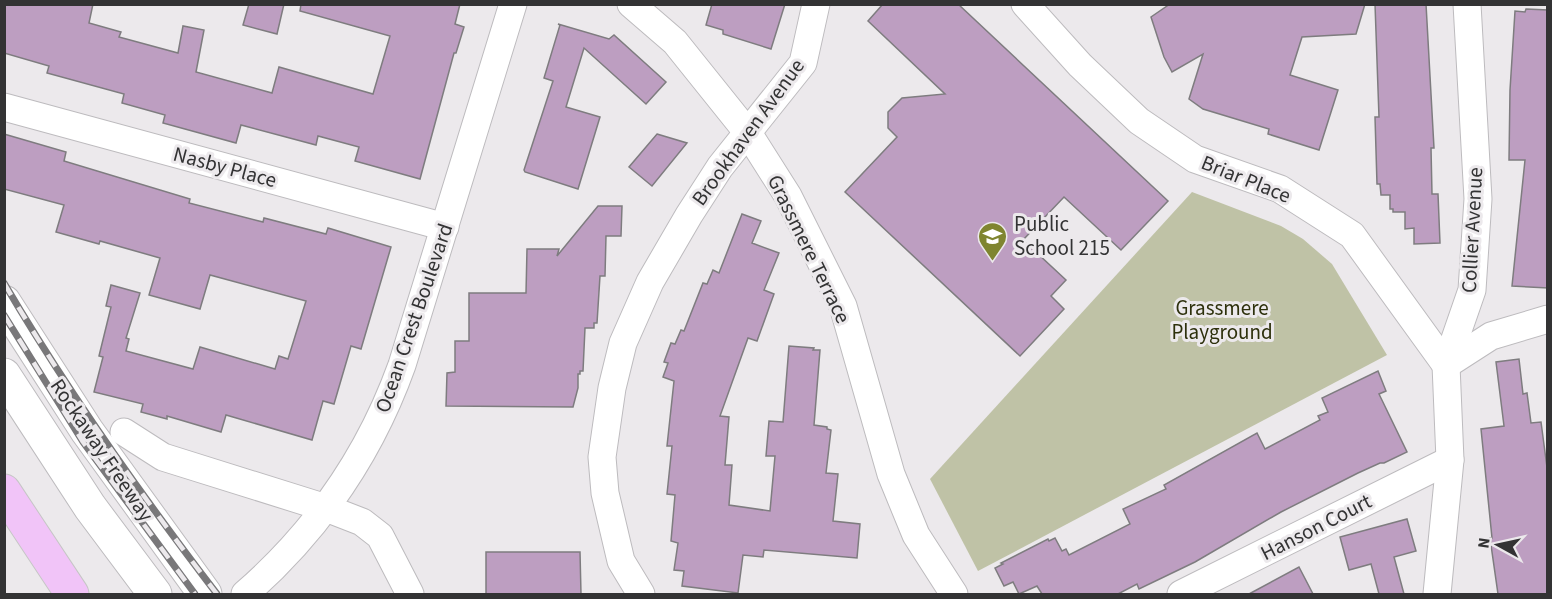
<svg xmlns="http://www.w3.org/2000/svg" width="1552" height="599" font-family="'Source Sans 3',sans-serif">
	<rect width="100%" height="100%" fill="#ece9ec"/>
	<polygon fill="#bfc2a6" points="1192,192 1281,226 1303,239 1332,264 1387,355 978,571 930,479"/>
	<g fill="#bd9ec1" stroke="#7e7c7f" stroke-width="1.5">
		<polygon points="4,4 93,4 89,23 121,32 119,37 178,53 183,26 204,30 196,72 272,93 279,67 373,94 390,36 300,11 301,4 460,4 455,24 464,27 456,53 454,53 420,179 355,161 359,147 318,136 316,145 241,125 236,143 163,123 165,115 122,103 124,94 47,73 49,66 4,53"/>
		<polygon points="249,4 284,4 277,34 243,25"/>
		<polygon points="712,4 785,4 771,49 723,34 723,30 706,25"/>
		<polygon points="883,4 958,4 1168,201 1121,250 1064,197 1023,240 1066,280 1051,296 1064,309 1020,356 845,192 897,137 888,128 888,112 902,98 945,94 868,21"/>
		<polygon points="1170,4 1365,4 1356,34 1302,37 1290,75 1338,90 1319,150 1268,134 1269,129 1203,109 1189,99 1203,54 1172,72 1164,57 1151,17"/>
		<polygon points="1375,4 1426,4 1434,148 1431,148 1432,194 1438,194 1440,243 1414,244 1414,228 1405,229 1405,212 1393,212 1393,209 1390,209 1390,195 1381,195 1380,184 1377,184 1375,117 1379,117"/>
		<polygon points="1526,9 1548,10 1548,288 1512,286 1525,160 1509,160 1510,90 1515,11 1525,12"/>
		<polygon points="558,24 609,39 614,35 666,82 646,104 584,48 566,107 600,117 578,189 525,172 524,170 553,81 544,78 560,25"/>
		<polygon points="4,134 66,152 64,161 190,199 189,203 263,222 264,218 326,234 328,228 391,247 361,349 351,346 334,404 323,401 312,440 226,415 221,432 167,416 167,419 141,412 143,404 94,392 103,357 99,356 111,307 106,306 111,285 140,293 126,338 129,339 126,351 193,369 200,347 275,369 279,356 288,359 306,301 210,275 200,309 149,295 160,258 100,241 99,244 56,232 64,205 4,189"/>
		<polygon points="657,134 687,143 652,186 629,167"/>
		<polygon points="598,206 622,206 621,236 606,236 605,276 600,276 597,323 594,323 594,328 585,328 583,371 580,371 580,374 578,374 578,388 573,407 446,406 447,373 455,372 455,341 469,341 469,293 526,293 527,249 559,249 557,256"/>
		<polygon points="742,214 761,221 752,243 779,253 764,290 774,294 757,341 748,338 720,416 729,417 725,465 732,465 729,505 770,511 775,456 766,456 769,421 783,422 789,346 814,348 813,350 820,350 814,425 827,427 827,429 831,430 826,473 838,474 833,521 860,524 857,558 764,550 763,557 743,555 738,593 682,586 684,571 674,570 678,543 671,541 675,495 667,494 672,446 667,446 674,381 663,377 668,363 664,362 671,343 675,344 681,330 684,331 703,283 707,284 713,270 719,273"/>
		<polygon points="1519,359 1523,394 1527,393 1531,423 1541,422 1548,475 1548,594 1498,594 1490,538 1492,538 1481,429 1504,426 1496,362"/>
		<polygon points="1378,371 1386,391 1379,394 1407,452 1384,463 1380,463 1358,473 1281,512 1195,562 1139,589 1137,584 1118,594 1042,594 1037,586 1019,594 1013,582 1004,586 995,568 1003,564 1001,563 1048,539 1049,541 1055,538 1062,551 1066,549 1069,555 1130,524 1123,509 1166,489 1164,485 1257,433 1265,449 1320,420 1318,416 1328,412 1322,398"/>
		<polygon points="1407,519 1416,551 1394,557 1404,594 1379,594 1371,564 1349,570 1340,537"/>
		<polygon points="486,552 580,552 581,594 486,594"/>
		<polygon points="1299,567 1313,594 1249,594"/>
	</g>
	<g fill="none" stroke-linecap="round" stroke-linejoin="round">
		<defs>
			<g id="street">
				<polyline points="631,4 675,42 748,133 788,196 843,306 891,474 916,535 954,594"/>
				<polyline points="1025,4 1080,65 1139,121 1195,159 1280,189 1352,235 1446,365 1491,336 1548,319"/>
				<polyline points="4,107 445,227"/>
				<polyline points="124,432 163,457 326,508 362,522 380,536 410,594"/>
				<path d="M245,594C316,532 370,454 402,365L513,4"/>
				<polyline points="641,594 621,561 605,493 602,457 612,388 623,343 650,282 689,215 720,167 803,63 816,4"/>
				<polyline points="1181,594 1450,460"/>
				<polyline points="1437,594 1450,460 1446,365 1472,290 1478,199 1467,4"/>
			</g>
			<g id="secondary">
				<polyline points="4,302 87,431 205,594"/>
				<polyline points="4,375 90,507 155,594"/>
			</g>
			<polyline id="primary" points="4,491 72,594"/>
		</defs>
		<use href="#street" stroke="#bdbbbe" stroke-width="29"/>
		<use href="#secondary" stroke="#bdbbbe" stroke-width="35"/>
		<use href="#primary" stroke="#c6c6c6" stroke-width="35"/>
		<use href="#street" stroke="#fff" stroke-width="27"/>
		<use href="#secondary" stroke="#fff" stroke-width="33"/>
		<use href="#primary" stroke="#f1c4f8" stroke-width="33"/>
		<defs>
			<g id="rail">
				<path d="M4,283C68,392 141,495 217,594"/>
				<polyline points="4,315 83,442 195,594"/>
			</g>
		</defs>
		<use href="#rail" stroke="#79787a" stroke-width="7"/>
		<use href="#rail" stroke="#ece9ec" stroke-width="4.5" stroke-dasharray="14" stroke-linecap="butt"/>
	</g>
	<defs>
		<symbol id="school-pin" viewBox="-11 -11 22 30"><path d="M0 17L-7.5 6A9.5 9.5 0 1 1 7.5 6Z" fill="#7f8530" stroke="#ece9ec"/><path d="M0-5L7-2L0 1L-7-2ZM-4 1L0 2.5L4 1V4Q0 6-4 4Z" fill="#fff"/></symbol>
	</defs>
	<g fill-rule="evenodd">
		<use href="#school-pin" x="976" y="220" width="33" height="45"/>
	</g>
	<g text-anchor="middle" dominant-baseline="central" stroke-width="6" stroke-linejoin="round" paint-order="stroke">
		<g font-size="21" fill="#333334" stroke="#ece9ec">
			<text transform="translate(748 132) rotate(-54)">Brookhaven Avenue</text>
			<text transform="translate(225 167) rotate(15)">Nasby Place</text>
			<text transform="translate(1246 179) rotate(22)">Briar Place</text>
			<text transform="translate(1472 230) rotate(-87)">Collier Avenue</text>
			<text transform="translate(809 249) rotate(64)">Grassmere Terrace</text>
			<text transform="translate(414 318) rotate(-71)">Ocean Crest Boulevard</text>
			<text transform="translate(102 450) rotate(56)">Rockaway Freeway</text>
			<text transform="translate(1316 527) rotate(-27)">Hanson Court</text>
		</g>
		<g font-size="21" fill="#333334" stroke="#ece9ec" text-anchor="start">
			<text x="1014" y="224">Public<tspan x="1014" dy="24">School 215</tspan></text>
		</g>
		<g font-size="21" fill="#2d300c" stroke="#ece9ec">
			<text x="1222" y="308">Grassmere<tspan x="1222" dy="24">Playground</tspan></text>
		</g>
	</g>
	<rect width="1552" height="599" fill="none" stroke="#333334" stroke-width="12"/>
	<g transform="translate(1498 545) rotate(278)" stroke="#ece9ec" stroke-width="4.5" paint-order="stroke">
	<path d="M0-4.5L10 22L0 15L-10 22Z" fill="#333334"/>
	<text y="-9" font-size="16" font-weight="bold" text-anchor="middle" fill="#333334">N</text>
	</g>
</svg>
